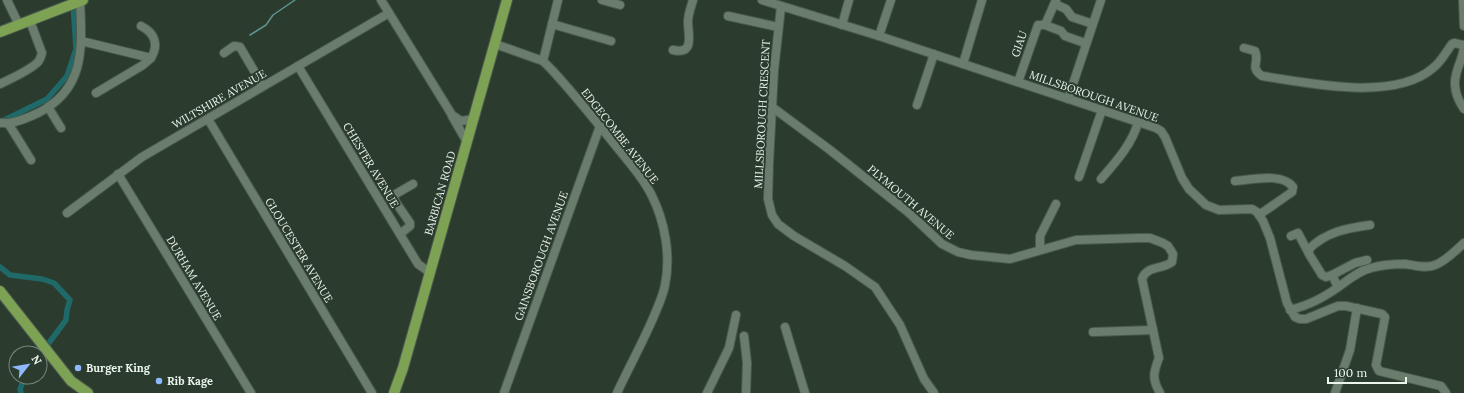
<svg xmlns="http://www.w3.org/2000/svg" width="1464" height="393" font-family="Lora,serif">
	<rect width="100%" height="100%" fill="#2b3c2e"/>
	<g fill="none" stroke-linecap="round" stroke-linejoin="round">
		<polyline stroke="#5d9390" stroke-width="1.5" points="250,35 266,25 273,15 295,0"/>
		<g stroke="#206969" stroke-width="5.5">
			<polyline points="0,122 47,99 67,76 76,49 73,3"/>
			<polyline points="0,267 10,275 42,279 54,283 70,300 67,310 66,320 40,355"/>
			<polyline points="21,393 20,389 25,377"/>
		</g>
		<defs>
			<g id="minor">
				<polyline points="7,0 19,25"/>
				<polyline points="381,0 452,115 461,121 474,119"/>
				<polyline points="602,0 620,5"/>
				<polyline points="762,0 879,36 1156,128 1161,131 1165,137 1182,178 1189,189 1206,205 1219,210 1252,209 1257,212 1263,221 1270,238 1287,303 1295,317 1300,319 1306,319 1338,306 1346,306 1382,314 1385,317 1376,365 1379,371 1441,386 1446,393"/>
				<polyline points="1463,0 1464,26"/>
				<polyline points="1055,4 1066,9 1072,17 1090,23"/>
				<polyline points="781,7 774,70 769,162 768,199 772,215 778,224 794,236 845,266 875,287 900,325 924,379 934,393"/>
				<polyline points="728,16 778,27"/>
				<polyline points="552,24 611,41"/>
				<polyline points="842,25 849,0"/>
				<polyline points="1045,25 1056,0"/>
				<path d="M141,26C155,33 159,45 151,58"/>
				<polyline points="879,36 891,0"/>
				<polyline points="81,41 151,58 143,65 96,93"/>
				<path d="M495,44L543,61L552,70C576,96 598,124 620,151C632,166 644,179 652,196C665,222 671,256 665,285C663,296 658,306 654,316C643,342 629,367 617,393"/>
				<path d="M1464,47C1463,57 1458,65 1456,75C1453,87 1457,99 1464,109"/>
				<path d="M1244,48L1255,51C1260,63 1249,67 1262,76C1309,83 1394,102 1433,68C1441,62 1446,52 1452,44L1454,43L1464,45"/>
				<path d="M673,50C695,55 688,35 688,22C688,14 691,7 693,0"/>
				<polyline points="224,53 234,46 240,47 263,86"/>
				<polyline points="543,61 558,0"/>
				<polyline points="963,64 982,0"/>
				<polyline points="298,66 418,264 429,272"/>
				<polyline points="1018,82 1038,25 1045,25 1061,31 1065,36 1082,42"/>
				<path d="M0,84C12,78 29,71 38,62C40,60 41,56 42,53L30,21"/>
				<polyline points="1068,99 1101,0"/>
				<polyline points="917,105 934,54"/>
				<polyline points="48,107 61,128"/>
				<path d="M772,107L830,150L908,212L942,244L958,252L971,255L1010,259L1076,240L1139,238H1150L1163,243L1168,246L1173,254L1172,262C1162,270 1147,265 1142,279L1159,358C1153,373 1152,379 1160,393"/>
				<polyline points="452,116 467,142"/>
				<polyline points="208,119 372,393"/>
				<path d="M0,123C3,122 6,124 9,123C19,122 29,117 38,113C86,89 82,47 80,1"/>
				<polyline points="8,123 31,160"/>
				<polyline points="118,174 251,393"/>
				<polyline points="1079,177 1102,110"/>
				<path d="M1101,179C1115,163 1133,143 1138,122"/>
				<path d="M1235,181C1251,180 1282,172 1293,187L1292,192L1259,215"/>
				<polyline points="67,213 142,157 389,13"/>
				<polyline points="400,234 410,226 410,223 395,201 394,197 394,195 413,184"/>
				<polyline points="1291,236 1298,233 1308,252"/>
				<polyline points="1040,250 1040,236 1056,204"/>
				<polyline points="1332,275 1355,263 1367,260"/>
				<path d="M1338,287L1332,275L1326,277L1322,275L1309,254V249C1326,232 1347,228 1370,225"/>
				<path d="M1290,310C1309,305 1321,299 1337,288C1347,281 1358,271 1371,268C1381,265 1394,264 1405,264C1414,265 1425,269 1435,265C1446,261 1455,251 1464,243"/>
				<polyline points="785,327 805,393"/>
				<polyline points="1093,332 1153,330"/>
				<polyline points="744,336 747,363 746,393"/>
				<polyline points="504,393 600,126"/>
				<polyline points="707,393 729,348 736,315"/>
				<polyline points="1335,393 1350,350 1357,308"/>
			</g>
			<g id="major">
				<polyline points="0,32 83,0"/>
				<polyline points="0,291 71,381 88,393"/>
				<polyline points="394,393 403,368 507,0"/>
			</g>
		</defs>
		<use href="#minor" stroke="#4b5a4e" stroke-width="10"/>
		<use href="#major" stroke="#4b5a4e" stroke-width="12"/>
		<use href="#minor" stroke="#6a7d6d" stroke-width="8"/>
		<use href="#major" stroke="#7da253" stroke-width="10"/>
	</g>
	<g fill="#8fb8fd" stroke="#2b3c2e" stroke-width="1.5">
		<circle cx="78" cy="368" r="4"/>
		<circle cx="159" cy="381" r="4"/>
	</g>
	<g text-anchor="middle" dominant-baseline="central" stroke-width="4" stroke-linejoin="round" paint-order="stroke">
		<g font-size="11" fill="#ebf5ec" stroke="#2b3c2e">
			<text transform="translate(1019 44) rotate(-71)">GIAU</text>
			<text transform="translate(1094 96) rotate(19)">MILLSBOROUGH AVENUE</text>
			<text transform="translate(219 99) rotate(-30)">WILTSHIRE AVENUE</text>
			<text transform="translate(762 114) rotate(-87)">MILLSBOROUGH CRESCENT</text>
			<text transform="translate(620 136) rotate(52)">EDGECOMBE AVENUE</text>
			<text transform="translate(371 165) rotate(59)">CHESTER AVENUE</text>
			<text transform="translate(440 193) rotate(-74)">BARBICAN ROAD</text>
			<text transform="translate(911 202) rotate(40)">PLYMOUTH AVENUE</text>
			<text transform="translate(299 250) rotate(59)">GLOUCESTER AVENUE</text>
			<text transform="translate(541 256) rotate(-70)">GAINSBOROUGH AVENUE</text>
			<text transform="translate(194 278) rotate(59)">DURHAM AVENUE</text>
		</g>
		<g font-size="11" font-weight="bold" fill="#ebf5ec" stroke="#2b3c2e" text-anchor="start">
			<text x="86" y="368">Burger King</text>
			<text x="167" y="381">Rib Kage</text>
		</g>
	</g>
	<g transform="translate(28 365) rotate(59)"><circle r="19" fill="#2b3c2e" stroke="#78867a"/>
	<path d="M0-3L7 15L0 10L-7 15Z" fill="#8fb8fd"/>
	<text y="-6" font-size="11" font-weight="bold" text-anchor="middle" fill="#ebf5ec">N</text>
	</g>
	<path d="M1328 377v6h78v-6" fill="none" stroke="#ebf5ec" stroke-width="2"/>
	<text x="1334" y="377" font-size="12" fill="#ebf5ec" stroke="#2b3c2e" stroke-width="3" paint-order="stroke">100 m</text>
</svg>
